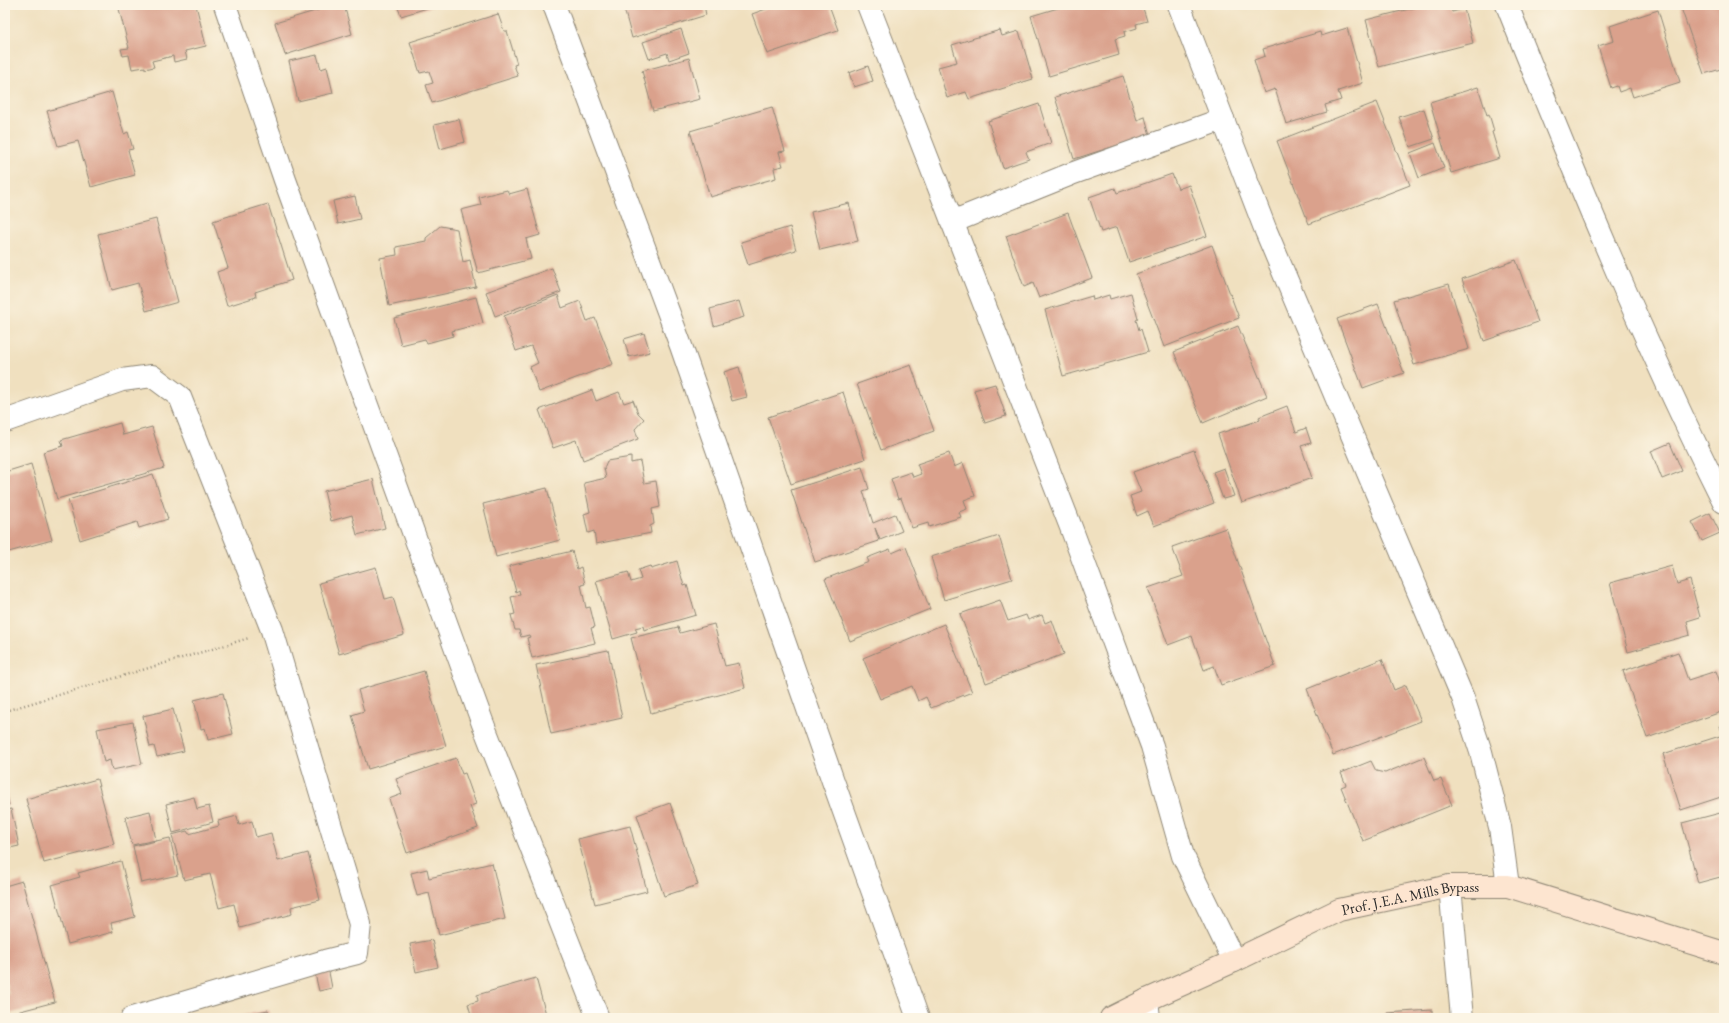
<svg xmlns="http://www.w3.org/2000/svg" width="1729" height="1023" font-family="'EB Garamond',serif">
	<rect width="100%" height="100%" fill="#fcf5e5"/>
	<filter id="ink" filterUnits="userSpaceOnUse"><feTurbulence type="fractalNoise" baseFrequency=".025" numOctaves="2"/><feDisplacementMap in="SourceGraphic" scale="8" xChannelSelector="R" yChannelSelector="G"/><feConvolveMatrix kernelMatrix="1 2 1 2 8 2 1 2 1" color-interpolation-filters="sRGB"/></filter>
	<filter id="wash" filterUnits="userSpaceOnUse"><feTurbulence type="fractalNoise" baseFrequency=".012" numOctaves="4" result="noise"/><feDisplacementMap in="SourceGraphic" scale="16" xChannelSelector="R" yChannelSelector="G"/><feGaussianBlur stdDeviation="0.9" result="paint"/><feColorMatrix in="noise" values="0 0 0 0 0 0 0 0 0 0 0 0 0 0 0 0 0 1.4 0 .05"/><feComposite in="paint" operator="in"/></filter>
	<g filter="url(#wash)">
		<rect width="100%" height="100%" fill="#f0e0bf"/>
		<g id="blocks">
			<g fill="#daa18c">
				<polygon points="118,5 196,5 206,46 185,51 187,59 174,62 173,56 152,61 154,67 145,69 145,67 132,69 129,55 123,56 121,49 129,48"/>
				<polygon points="335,5 344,5 352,34 285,55 275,23"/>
				<polygon points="397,5 437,5 401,16"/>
				<polygon points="623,5 704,5 706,15 632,38"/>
				<polygon points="777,5 829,5 838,30 767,54 752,14"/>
				<polygon points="1068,5 1142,5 1147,21 1136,24 1137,28 1124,32 1125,36 1115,39 1119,55 1049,76 1031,16"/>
				<polygon points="1425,5 1450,5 1452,12 1464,9 1473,43 1379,67 1366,20"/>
				<polygon points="1680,5 1724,5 1724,68 1704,74"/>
				<polygon points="1658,10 1680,82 1633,97 1630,88 1619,92 1617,86 1611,88 1598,46 1614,41 1610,26"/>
				<polygon points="498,14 504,31 507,31 517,64 514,65 518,76 432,103 426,85 433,83 429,71 420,73 410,42"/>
				<polygon points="1347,28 1363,83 1338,91 1341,100 1325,105 1327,112 1286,124 1275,89 1264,93 1254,60 1265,56 1263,49 1320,32 1321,36"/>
				<polygon points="681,29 689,53 669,60 667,53 649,59 643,42"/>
				<polygon points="1000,30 1002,36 1019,31 1033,79 969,99 966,92 947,98 938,67 957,62 952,45"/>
				<polygon points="317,55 321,69 327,67 333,93 298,101 289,61"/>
				<polygon points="689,58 700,99 653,111 642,71"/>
				<polygon points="868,66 873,81 854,87 849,73"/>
				<polygon points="1123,76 1137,120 1145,117 1150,135 1074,159 1055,97"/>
				<polygon points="1478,87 1487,115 1489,114 1494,131 1492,132 1500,158 1451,173 1430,102"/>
				<polygon points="112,92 124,134 128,132 133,149 128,150 135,175 91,187 78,141 58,146 47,111"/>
				<polygon points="1377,102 1410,185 1309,224 1277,141"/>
				<polygon points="1039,104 1051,143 1026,152 1029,159 1003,168 988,121"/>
				<polygon points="772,107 785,151 779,152 783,166 774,168 776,178 710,197 690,131"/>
				<polygon points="1424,109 1434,139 1410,147 1399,117"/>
				<polygon points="459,119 465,142 440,149 434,125"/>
				<polygon points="1435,143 1444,168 1419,178 1410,153"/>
				<polygon points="1172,174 1178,189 1189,185 1207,236 1129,262 1117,227 1101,232 1089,197 1115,188 1117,193"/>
				<polygon points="527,189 540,235 526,239 531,259 478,273 461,210 481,205 479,197 507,190 509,194"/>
				<polygon points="355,196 360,219 338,224 333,201"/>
				<polygon points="849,203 858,241 820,250 811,212"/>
				<polygon points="268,204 292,280 255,292 256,297 227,306 217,272 228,268 213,221"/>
				<polygon points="1068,213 1092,278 1039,298 1033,283 1024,287 1006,236"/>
				<polygon points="156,219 178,302 146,311 138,283 112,290 98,234"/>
				<polygon points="440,226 457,229 463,262 470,260 476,287 389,306 380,258 397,255 396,247 426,241 426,238"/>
				<polygon points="790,227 796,250 748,265 741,242"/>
				<polygon points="1212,245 1239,318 1164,347 1136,274"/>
				<polygon points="1516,260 1538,322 1484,341 1462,279"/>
				<polygon points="552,268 561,292 495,316 486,292"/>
				<polygon points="1449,284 1469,349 1414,365 1394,300"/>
				<polygon points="1131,293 1138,319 1136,320 1139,330 1141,329 1148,352 1063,376 1045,310 1092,296 1093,300 1109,295 1110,299"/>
				<polygon points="558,295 562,308 580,301 587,321 595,318 613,364 539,392 530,367 538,363 531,346 516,351 504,316"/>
				<polygon points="476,297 483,323 452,331 453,336 427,343 425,339 401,345 394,318"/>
				<polygon points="739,301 744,317 714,326 710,309"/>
				<polygon points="1378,304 1404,373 1363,388 1337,319"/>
				<polygon points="1238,326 1267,396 1203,423 1174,352"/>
				<polygon points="644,333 650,352 629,357 624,339"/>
				<polygon points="911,365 934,431 881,450 857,384"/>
				<polygon points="739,367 747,397 732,401 724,372"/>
				<polygon points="995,384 1006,416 985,423 974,390"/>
				<polygon points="592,390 596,401 619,392 624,403 633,400 638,413 644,419 635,429 638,439 583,460 576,440 553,448 539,410"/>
				<polygon points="843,392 865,459 791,484 768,417"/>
				<polygon points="1287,406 1296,432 1306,428 1311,443 1301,446 1312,478 1242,503 1218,434 1260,420 1259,417"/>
				<polygon points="120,423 123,435 152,427 164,468 57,499 43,452 63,446 61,440"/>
				<polygon points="1670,443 1682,471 1662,479 1651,451"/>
				<polygon points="1194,450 1214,503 1154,526 1148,511 1137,516 1130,496 1141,492 1133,472"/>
				<polygon points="949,453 954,467 963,463 975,496 964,500 967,509 959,512 961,517 929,527 928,523 912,528 901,498 898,499 891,479 911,472 913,477 921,474 917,464"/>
				<polygon points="631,457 631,463 640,461 644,483 656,481 660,507 652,509 654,524 650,526 651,533 596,544 594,531 588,533 584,514 590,512 584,483 606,478 604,468 607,461"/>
				<polygon points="31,464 52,540 5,553 5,472"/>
				<polygon points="862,467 869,489 863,491 873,523 895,514 902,531 880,540 875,528 879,541 815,562 791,490"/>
				<polygon points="1224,468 1234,496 1223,499 1213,472"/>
				<polygon points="153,474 168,519 139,528 137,522 80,540 68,500"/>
				<polygon points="373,479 385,528 357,535 352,515 331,521 324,491"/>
				<polygon points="547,488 560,540 496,557 483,504"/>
				<polygon points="1710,513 1720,533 1702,541 1692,522"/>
				<polygon points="1226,528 1275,666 1221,685 1214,666 1204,670 1192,636 1168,645 1148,588 1183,576 1172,547"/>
				<polygon points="999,536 1012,579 944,600 931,557"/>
				<polygon points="906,547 930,609 850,641 825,579 869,562 867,558 890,549 892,553"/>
				<polygon points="572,551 577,569 581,567 585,584 581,585 586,608 590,607 595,627 591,628 595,643 532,658 527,638 530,637 529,635 521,637 519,630 515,630 511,615 515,614 511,597 520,595 519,590 516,592 509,566"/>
				<polygon points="677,561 684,586 687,585 696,615 644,630 643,626 635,628 637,632 613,639 596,581 628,572 631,582 641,579 638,570 650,566 651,569"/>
				<polygon points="1672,566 1677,584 1690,580 1700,617 1687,621 1690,635 1628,652 1610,583"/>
				<polygon points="376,567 385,599 393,597 404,635 339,654 319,583"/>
				<polygon points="1000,600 1008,621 1026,615 1028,620 1042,615 1045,623 1052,620 1064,654 986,683 960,614"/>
				<polygon points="714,624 725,666 739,663 745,688 651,713 631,638 678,627 680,633"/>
				<polygon points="944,624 972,692 931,708 926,697 918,701 912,686 880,699 863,658"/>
				<polygon points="608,650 622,718 551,734 536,665"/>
				<polygon points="1678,652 1688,680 1716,671 1724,694 1724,711 1647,738 1623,671"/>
				<polygon points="1382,659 1394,690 1406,685 1421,721 1333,755 1307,689"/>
				<polygon points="424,671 446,746 368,769 352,715 364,711 358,690"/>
				<polygon points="223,693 233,734 208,740 205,728 201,729 194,700"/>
				<polygon points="173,709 184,751 157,757 154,746 150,747 143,716"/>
				<polygon points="133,722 142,764 112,770 110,760 104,762 97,729"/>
				<polygon points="1724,725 1724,796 1681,810 1663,754 1723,735 1720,726"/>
				<polygon points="1424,757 1434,781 1441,779 1452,805 1363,841 1341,787 1346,785 1341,773 1371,761 1376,771 1385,773"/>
				<polygon points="456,758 462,774 465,773 476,804 470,806 478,828 407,853 389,799 402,794 396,779"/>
				<polygon points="97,779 114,844 44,863 26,799"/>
				<polygon points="5,788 9,805 5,806"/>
				<polygon points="194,797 197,809 209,806 213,822 173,833 166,804"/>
				<polygon points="670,803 698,885 664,896 637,815"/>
				<polygon points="11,809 19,846 5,849 5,810"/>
				<polygon points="150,811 156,840 132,845 125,817"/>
				<polygon points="1724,812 1724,876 1698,883 1682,823"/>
				<polygon points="237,816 239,825 252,821 256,837 271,833 278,861 308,853 320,900 291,907 292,914 240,928 234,904 219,908 210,874 184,880 172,835 187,831 189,834 219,826 218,821"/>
				<polygon points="630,826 647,891 595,904 578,839"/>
				<polygon points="170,838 178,875 141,883 133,846"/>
				<polygon points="121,861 135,917 111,923 113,932 68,944 52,885 80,877 78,873"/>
				<polygon points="492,863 505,919 439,935 429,893 417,896 411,873 427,869 429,878"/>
				<polygon points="22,881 55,1002 5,1015 5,995 9,994 6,982 5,982 5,886"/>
				<polygon points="432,940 438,967 416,972 410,944"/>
				<polygon points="327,962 332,988 319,991 313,965"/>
				<polygon points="536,978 547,1018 472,1018 468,1004 478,1001 477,995"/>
				<polygon points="268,1010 270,1018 235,1018 235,1017"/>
				<polygon points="1432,1010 1432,1018 1386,1018 1386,1013"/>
			</g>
		</g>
	</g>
	<g filter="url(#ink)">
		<use href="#blocks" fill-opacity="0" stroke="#8e8675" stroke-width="1"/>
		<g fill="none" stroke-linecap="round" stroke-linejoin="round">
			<defs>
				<g id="street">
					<polyline points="225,5 285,180 483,724 598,1018"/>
					<polyline points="554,5 681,346 833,781 918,1018"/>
					<polyline points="868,5 1072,530 1152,746 1183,856 1234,961"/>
					<polyline points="1179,5 1266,231 1463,698 1481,752 1500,827 1508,886"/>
					<path d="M1507,5C1574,173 1643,341 1724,502"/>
					<polyline points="952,222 1071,174 1223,119"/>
					<polyline points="5,421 122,380 152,376 180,397 272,630 360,924 357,953 325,961 132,1018"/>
					<polyline points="1450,886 1462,1018"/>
					<polyline points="1147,1000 1149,1018"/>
				</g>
				<g id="secondary">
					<path id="s1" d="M1111,1018L1147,1000L1234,961L1339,910L1450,886H1508L1724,953"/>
				</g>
			</defs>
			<use href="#street" stroke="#8e8675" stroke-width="24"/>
			<use href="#secondary" stroke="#8e8675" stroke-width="24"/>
			<polyline stroke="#8e8675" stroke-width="2.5" stroke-dasharray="1 3" stroke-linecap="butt" points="5,711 249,638"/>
			<use href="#street" stroke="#fff" stroke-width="22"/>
			<use href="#secondary" stroke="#fde5d0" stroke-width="22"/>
		</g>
	</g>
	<g text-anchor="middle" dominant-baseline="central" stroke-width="3" stroke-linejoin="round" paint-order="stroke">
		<g font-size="15" fill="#2b2b2b" stroke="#fcf5e5">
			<text stroke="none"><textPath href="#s1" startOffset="325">Prof. J.E.A. Mills Bypass</textPath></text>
		</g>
	</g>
	<rect width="1729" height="1023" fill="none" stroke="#fcf5e5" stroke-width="20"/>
</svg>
